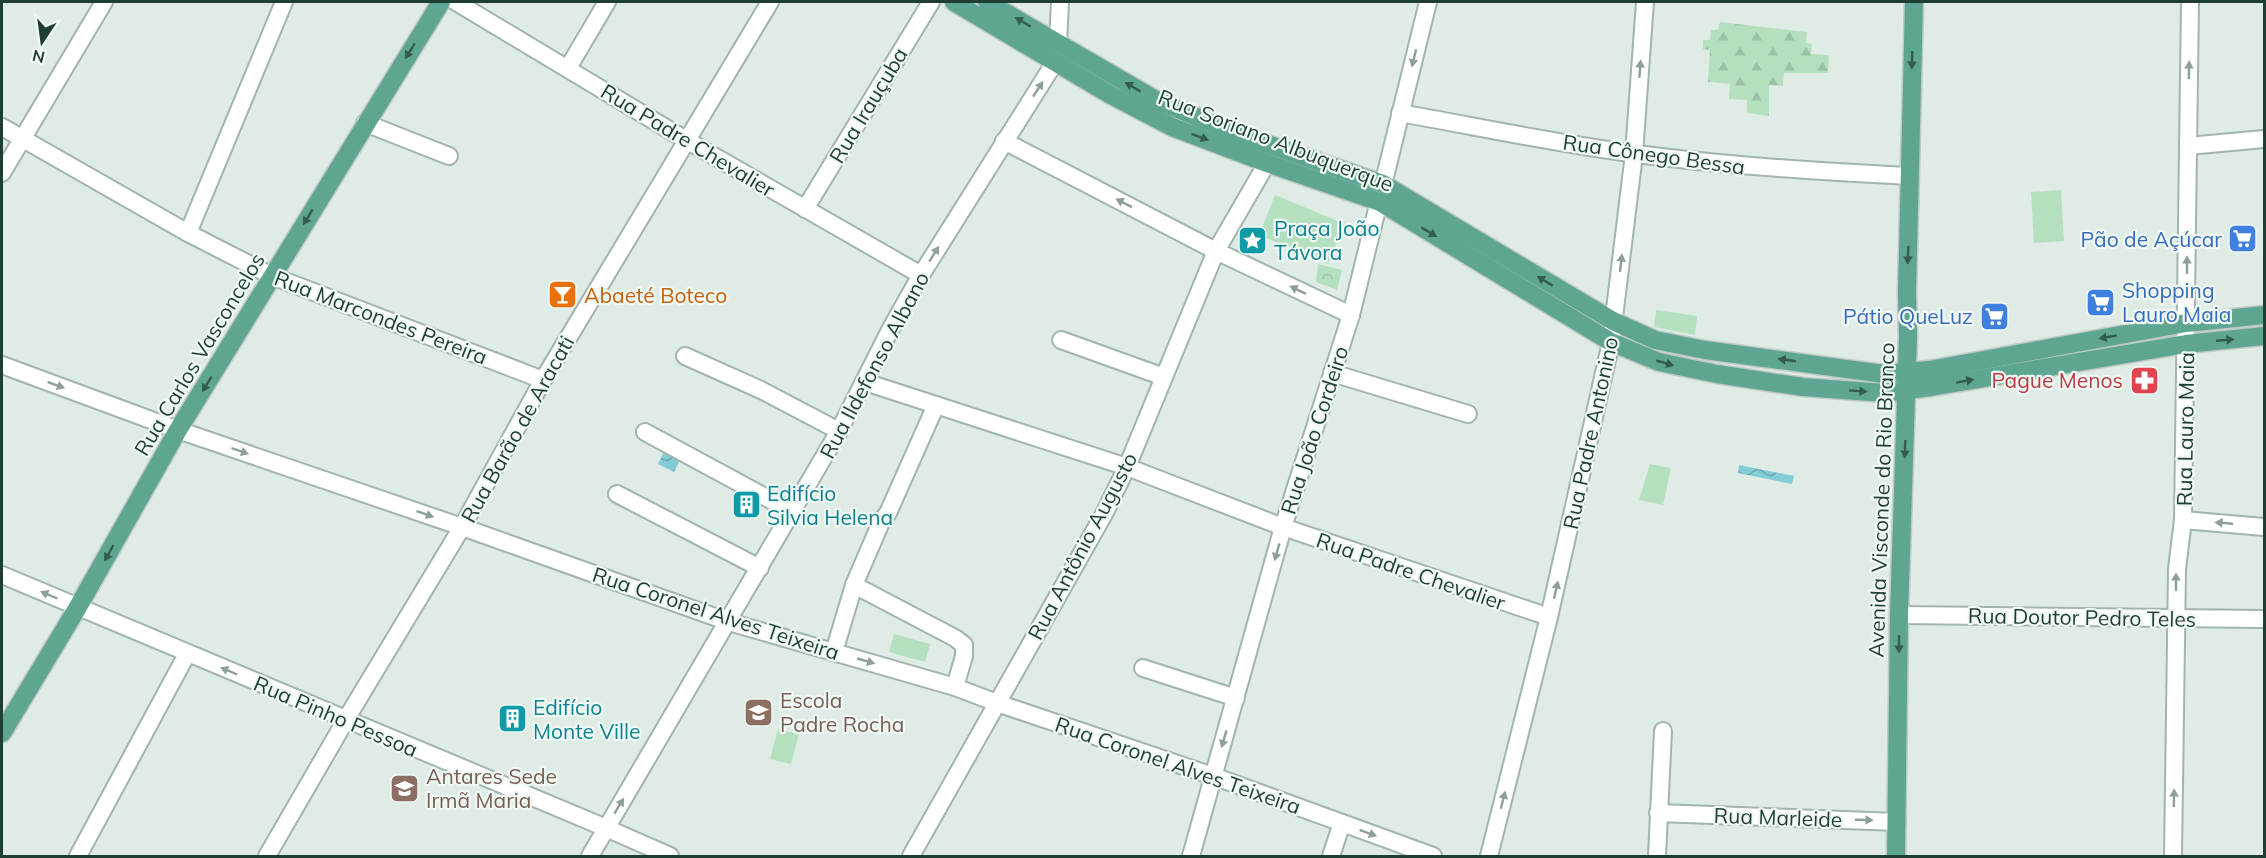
<svg xmlns="http://www.w3.org/2000/svg" width="2266" height="858" font-family="Mulish,sans-serif">
	<defs>
		<pattern id="forest-firs" width="22" height="20" patternUnits="userSpaceOnUse" patternTransform="scale(1.5)"><rect width="22" height="20" fill="#b5e0c0"/><path d="M5 1l3.5 6h-7zM16 11l3.5 6h-7z" fill="#9bc1a6"/></pattern>
		<pattern id="park-crowns" width="20" height="18" patternUnits="userSpaceOnUse" patternTransform="scale(1.5)"><rect width="20" height="18" fill="#b5e0c0"/><path d="M2 6a3 3 0 1 1 6 0M12 15a3 3 0 1 1 6 0" fill="none" stroke="#9bc1a6"/></pattern>
		<pattern id="water-waves" width="16" height="10" patternUnits="userSpaceOnUse" patternTransform="scale(1.5)"><rect width="16" height="10" fill="#81ccd7"/><path d="M0 5q4-4 8 0t8 0" fill="none" stroke="#69a7af"/></pattern>
	</defs>
	<rect width="100%" height="100%" fill="#dfece6"/>
	<polygon fill="url(#forest-firs)" points="1720,22 1807,32 1806,43 1812,44 1811,54 1829,55 1828,73 1784,73 1783,86 1769,85 1769,116 1747,113 1747,100 1729,99 1730,84 1708,82 1710,50 1703,49 1703,40 1710,40 1711,30 1718,30"/>
	<polygon fill="url(#park-crowns)" points="1318,264 1342,270 1337,290 1316,282"/>
	<g fill="#b5e0c0">
		<polygon points="2061,190 2064,241 2034,243 2031,192"/>
		<polygon points="1275,195 1345,224 1328,264 1259,235"/>
		<polygon points="1656,310 1697,316 1695,335 1654,327"/>
		<polygon points="1650,464 1671,468 1663,505 1639,500"/>
		<polygon points="894,634 930,644 925,662 889,652"/>
		<polygon points="778,729 799,734 791,764 770,759"/>
	</g>
	<g fill="url(#water-waves)">
		<polygon points="664,452 680,460 674,472 658,464"/>
		<polygon points="1739,465 1794,476 1792,484 1738,473"/>
	</g>
	<g fill="none" stroke-linecap="round" stroke-linejoin="round">
		<defs>
			<g id="minor">
				<polyline points="456,2 686,140 921,275"/>
				<polyline points="568,68 607,2"/>
				<path d="M1400,113C1479,127 1558,144 1637,154C1728,166 1818,171 1909,176"/>
				<polyline points="365,123 449,156"/>
				<polyline points="2,127 188,233 272,276 543,380"/>
				<polyline points="1004,141 1216,251 1351,315"/>
				<polyline points="2188,146 2264,139"/>
				<polyline points="2,173 104,2"/>
				<polyline points="805,209 931,2"/>
				<polyline points="188,233 284,2"/>
				<polyline points="1061,340 1164,377"/>
				<polyline points="685,356 761,390 839,431"/>
				<polyline points="2,365 178,430 462,527 729,622 955,687 997,703 1213,776 1433,856"/>
				<polyline points="1332,373 1468,414"/>
				<polyline points="865,382 1127,467 1283,527 1549,617"/>
				<polyline points="645,432 793,512"/>
				<polyline points="617,494 760,568"/>
				<polyline points="2183,520 2264,527"/>
				<polyline points="2,575 606,828 670,856"/>
				<polyline points="854,585 955,638 964,645 964,656 955,687"/>
				<polyline points="1899,615 2264,619"/>
				<polyline points="834,652 854,585 882,520 888,513 936,405"/>
				<polyline points="1143,668 1236,698"/>
				<polyline points="1658,813 1897,822"/>
				<polyline points="78,856 187,654"/>
				<polyline points="267,856 351,711 462,527 543,380 770,2"/>
				<polyline points="590,856 839,431 890,330 921,275 1055,62 1058,44 1060,2"/>
				<polyline points="911,856 1104,514 1127,467 1216,251 1267,163"/>
				<polyline points="1191,856 1283,527 1351,315 1428,2"/>
				<polyline points="1331,856 1342,823"/>
				<polyline points="1489,856 1549,617 1611,342 1634,154 1645,2"/>
				<polyline points="1657,856 1663,731"/>
				<polyline points="2173,856 2177,569 2183,520 2190,2"/>
			</g>
			<g id="major">
				<polyline points="954,2 1109,94 1172,127 1267,163 1380,202 1611,342 1659,362 1717,374 1803,387 1884,393 1931,387 2186,344 2264,336"/>
				<polyline points="987,2 1156,100 1238,134 1383,184 1613,321 1655,340 1705,350 1884,374 1929,370 2186,323 2264,315"/>
				<polyline points="2,733 78,607 178,430 441,2"/>
				<polyline points="1896,856 1899,615 1908,336 1907,292 1914,2"/>
			</g>
		</defs>
		<use href="#minor" stroke="#a1b4ad" stroke-width="20"/>
		<use href="#major" stroke="#c0c9c6" stroke-width="21"/>
		<use href="#minor" stroke="#fff" stroke-width="16"/>
		<use href="#major" stroke="#5fa692" stroke-width="18"/>
	</g>
	<defs><path id="oneway-solid" d="M-6-.8H1V-3.2L6.5 0L1 3.2V.8H-6Z" transform="scale(1.5)"/></defs>
	<g fill="#325d50">
		<use href="#oneway-solid" transform="translate(1023 22) rotate(-149)"/>
		<use href="#oneway-solid" transform="translate(410 51) rotate(122)"/>
		<use href="#oneway-solid" transform="translate(1912 60) rotate(92)"/>
		<use href="#oneway-solid" transform="translate(1133 87) rotate(-149)"/>
		<use href="#oneway-solid" transform="translate(1200 137) rotate(21)"/>
		<use href="#oneway-solid" transform="translate(308 217) rotate(121)"/>
		<use href="#oneway-solid" transform="translate(1429 232) rotate(31)"/>
		<use href="#oneway-solid" transform="translate(1908 255) rotate(91)"/>
		<use href="#oneway-solid" transform="translate(1545 281) rotate(-149)"/>
		<use href="#oneway-solid" transform="translate(2108 337) rotate(170)"/>
		<use href="#oneway-solid" transform="translate(2225 340) rotate(-5)"/>
		<use href="#oneway-solid" transform="translate(1787 360) rotate(-172)"/>
		<use href="#oneway-solid" transform="translate(1665 363) rotate(16)"/>
		<use href="#oneway-solid" transform="translate(1965 381) rotate(-10)"/>
		<use href="#oneway-solid" transform="translate(207 384) rotate(121)"/>
		<use href="#oneway-solid" transform="translate(1858 391) rotate(4)"/>
		<use href="#oneway-solid" transform="translate(1905 449) rotate(92)"/>
		<use href="#oneway-solid" transform="translate(109 553) rotate(119)"/>
		<use href="#oneway-solid" transform="translate(1899 644) rotate(90)"/>
	</g>
	<g fill="#8e9e9a">
		<use href="#oneway-solid" transform="translate(1414 58) rotate(104)"/>
		<use href="#oneway-solid" transform="translate(1640 69) rotate(-86)"/>
		<use href="#oneway-solid" transform="translate(2189 70) rotate(-89)"/>
		<use href="#oneway-solid" transform="translate(1038 89) rotate(-57)"/>
		<use href="#oneway-solid" transform="translate(1124 203) rotate(-153)"/>
		<use href="#oneway-solid" transform="translate(934 254) rotate(-58)"/>
		<use href="#oneway-solid" transform="translate(1621 263) rotate(-83)"/>
		<use href="#oneway-solid" transform="translate(2187 265) rotate(-90)"/>
		<use href="#oneway-solid" transform="translate(1298 290) rotate(-154)"/>
		<use href="#oneway-solid" transform="translate(56 385) rotate(20)"/>
		<use href="#oneway-solid" transform="translate(240 451) rotate(19)"/>
		<use href="#oneway-solid" transform="translate(425 514) rotate(19)"/>
		<use href="#oneway-solid" transform="translate(2224 523) rotate(-175)"/>
		<use href="#oneway-solid" transform="translate(1277 552) rotate(106)"/>
		<use href="#oneway-solid" transform="translate(2176 582) rotate(-90)"/>
		<use href="#oneway-solid" transform="translate(1556 590) rotate(-77)"/>
		<use href="#oneway-solid" transform="translate(49 595) rotate(-157)"/>
		<use href="#oneway-solid" transform="translate(866 661) rotate(16)"/>
		<use href="#oneway-solid" transform="translate(229 671) rotate(-157)"/>
		<use href="#oneway-solid" transform="translate(1224 739) rotate(106)"/>
		<use href="#oneway-solid" transform="translate(2174 798) rotate(-89)"/>
		<use href="#oneway-solid" transform="translate(1503 800) rotate(-76)"/>
		<use href="#oneway-solid" transform="translate(619 806) rotate(-59)"/>
		<use href="#oneway-solid" transform="translate(1864 820) rotate(2)"/>
		<use href="#oneway-solid" transform="translate(1368 833) rotate(20)"/>
	</g>
	<defs>
		<symbol id="supermarket-square" viewBox="-11 -11 22 22"><rect x="-9" y="-9" width="18" height="18" rx="4" fill="#3f7fe0" stroke="#f0f8f4"/><path d="M-6-5.5h2.5l.6 2H6L4.5 2H-2.5L-4.4-4H-6ZM-1.5 3.2a1.3 1.3 0 1 0 .1 0ZM3 3.2a1.3 1.3 0 1 0 .1 0Z" fill="#fff"/></symbol>
		<symbol id="sight-square" viewBox="-11 -11 22 22"><rect x="-9" y="-9" width="18" height="18" rx="4" fill="#0f9aa8" stroke="#f0f8f4"/><path d="M0-6L1.8-2.2L6-1.7L2.9 1.2L3.7 5.4L0 3.3L-3.7 5.4L-2.9 1.2L-6-1.7L-1.8-2.2Z" fill="#fff"/></symbol>
		<symbol id="bar-square" viewBox="-11 -11 22 22"><rect x="-9" y="-9" width="18" height="18" rx="4" fill="#e8710a" stroke="#f0f8f4"/><path d="M-6-5H6L.8 .8V4.5H3.5V6h-7V4.5H-.8V.8Z" fill="#fff"/></symbol>
		<symbol id="pharmacy-square" viewBox="-11 -11 22 22"><rect x="-9" y="-9" width="18" height="18" rx="4" fill="#e0444e" stroke="#f0f8f4"/><path d="M-2-6h4v4h4v4h-4v4h-4v-4h-4v-4h4Z" fill="#fff"/></symbol>
		<symbol id="building-square" viewBox="-11 -11 22 22"><rect x="-9" y="-9" width="18" height="18" rx="4" fill="#0f9aa8" stroke="#f0f8f4"/><path d="M-4-6H4V6H1V3H-1V6H-4ZM-2.5-4.3h1.7v1.8h-1.7ZM.8-4.3h1.7v1.8H.8ZM-2.5-1h1.7V.8h-1.7ZM.8-1h1.7V.8H.8Z" fill="#fff"/></symbol>
		<symbol id="school-square" viewBox="-11 -11 22 22"><rect x="-9" y="-9" width="18" height="18" rx="4" fill="#8d6e63" stroke="#f0f8f4"/><path d="M0-5L7-2L0 1L-7-2ZM-4 1L0 2.5L4 1V4Q0 6-4 4Z" fill="#fff"/></symbol>
	</defs>
	<g fill-rule="evenodd">
		<use href="#supermarket-square" x="2226" y="222" width="33" height="33"/>
		<use href="#sight-square" x="1236" y="224" width="33" height="33"/>
		<use href="#bar-square" x="546" y="278" width="33" height="33"/>
		<use href="#supermarket-square" x="2084" y="286" width="33" height="33"/>
		<use href="#supermarket-square" x="1978" y="300" width="33" height="33"/>
		<use href="#pharmacy-square" x="2128" y="364" width="33" height="33"/>
		<use href="#building-square" x="730" y="488" width="33" height="33"/>
		<use href="#school-square" x="742" y="696" width="33" height="33"/>
		<use href="#building-square" x="496" y="702" width="33" height="33"/>
		<use href="#school-square" x="388" y="772" width="33" height="33"/>
	</g>
	<g text-anchor="middle" dominant-baseline="central" stroke-width="4.5" stroke-linejoin="round" paint-order="stroke">
		<g font-size="21" fill="#1e3e34" stroke="#f0f8f4">
			<text transform="translate(868 105) rotate(-59)">Rua Irauçuba</text>
			<text transform="translate(688 140) rotate(31)">Rua Padre Chevalier</text>
			<text transform="translate(1276 140) rotate(21)">Rua Soriano Albuquerque</text>
			<text transform="translate(1654 154) rotate(8)">Rua Cônego Bessa</text>
			<text transform="translate(381 317) rotate(21)">Rua Marcondes Pereira</text>
			<text transform="translate(199 354) rotate(-59)">Rua Carlos Vasconcelos</text>
			<text transform="translate(874 365) rotate(-62)">Rua Ildefonso Albano</text>
			<text transform="translate(517 429) rotate(-61)">Rua Barão de Aracati</text>
			<text transform="translate(2185 429) rotate(-89)">Rua Lauro Maia</text>
			<text transform="translate(1314 430) rotate(-72)">Rua João Cordeiro</text>
			<text transform="translate(1590 433) rotate(-78)">Rua Padre Antonino</text>
			<text transform="translate(1881 500) rotate(-88)">Avenida Visconde do Rio Branco</text>
			<text transform="translate(1082 546) rotate(-62)">Rua Antônio Augusto</text>
			<text transform="translate(1411 571) rotate(19)">Rua Padre Chevalier</text>
			<text transform="translate(716 613) rotate(18)">Rua Coronel Alves Teixeira</text>
			<text transform="translate(2082 617) rotate(1)">Rua Doutor Pedro Teles</text>
			<text transform="translate(336 716) rotate(23)">Rua Pinho Pessoa</text>
			<text transform="translate(1178 765) rotate(19)">Rua Coronel Alves Teixeira</text>
			<text transform="translate(1778 817) rotate(2)">Rua Marleide</text>
		</g>
		<g font-size="21" fill="#0d838f" stroke="#f0f8f4" text-anchor="start">
			<text x="1274" y="228">Praça João<tspan x="1274" dy="24">Távora</tspan></text>
			<text x="767" y="493">Edifício<tspan x="767" dy="24">Silvia Helena</tspan></text>
			<text x="533" y="707">Edifício<tspan x="533" dy="24">Monte Ville</tspan></text>
		</g>
		<g font-size="21" fill="#366cbe" stroke="#f0f8f4" text-anchor="end">
			<text x="2222" y="239">Pão de Açúcar</text>
			<text x="2122" y="290" text-anchor="start">Shopping<tspan x="2122" dy="24">Lauro Maia</tspan></text>
			<text x="1973" y="316">Pátio QueLuz</text>
		</g>
		<g font-size="21" fill="#c56008" stroke="#f0f8f4" text-anchor="start">
			<text x="584" y="295">Abaeté Boteco</text>
		</g>
		<g font-size="21" fill="#be3a42" stroke="#f0f8f4" text-anchor="end">
			<text x="2123" y="380">Pague Menos</text>
		</g>
		<g font-size="21" fill="#785e54" stroke="#f0f8f4" text-anchor="start">
			<text x="780" y="700">Escola<tspan x="780" dy="24">Padre Rocha</tspan></text>
			<text x="426" y="776">Antares Sede<tspan x="426" dy="24">Irmã Maria</tspan></text>
		</g>
	</g>
	<rect width="2266" height="858" fill="none" stroke="#1e3e34" stroke-width="6"/>
	<g transform="translate(42 42) rotate(193)" stroke="#f0f8f4" stroke-width="4.5" paint-order="stroke">
	<path d="M0-4.5L10 22L0 15L-10 22Z" fill="#1e3e34"/>
	<text y="-9" font-size="16" font-weight="bold" text-anchor="middle" fill="#1e3e34">N</text>
	</g>
</svg>
